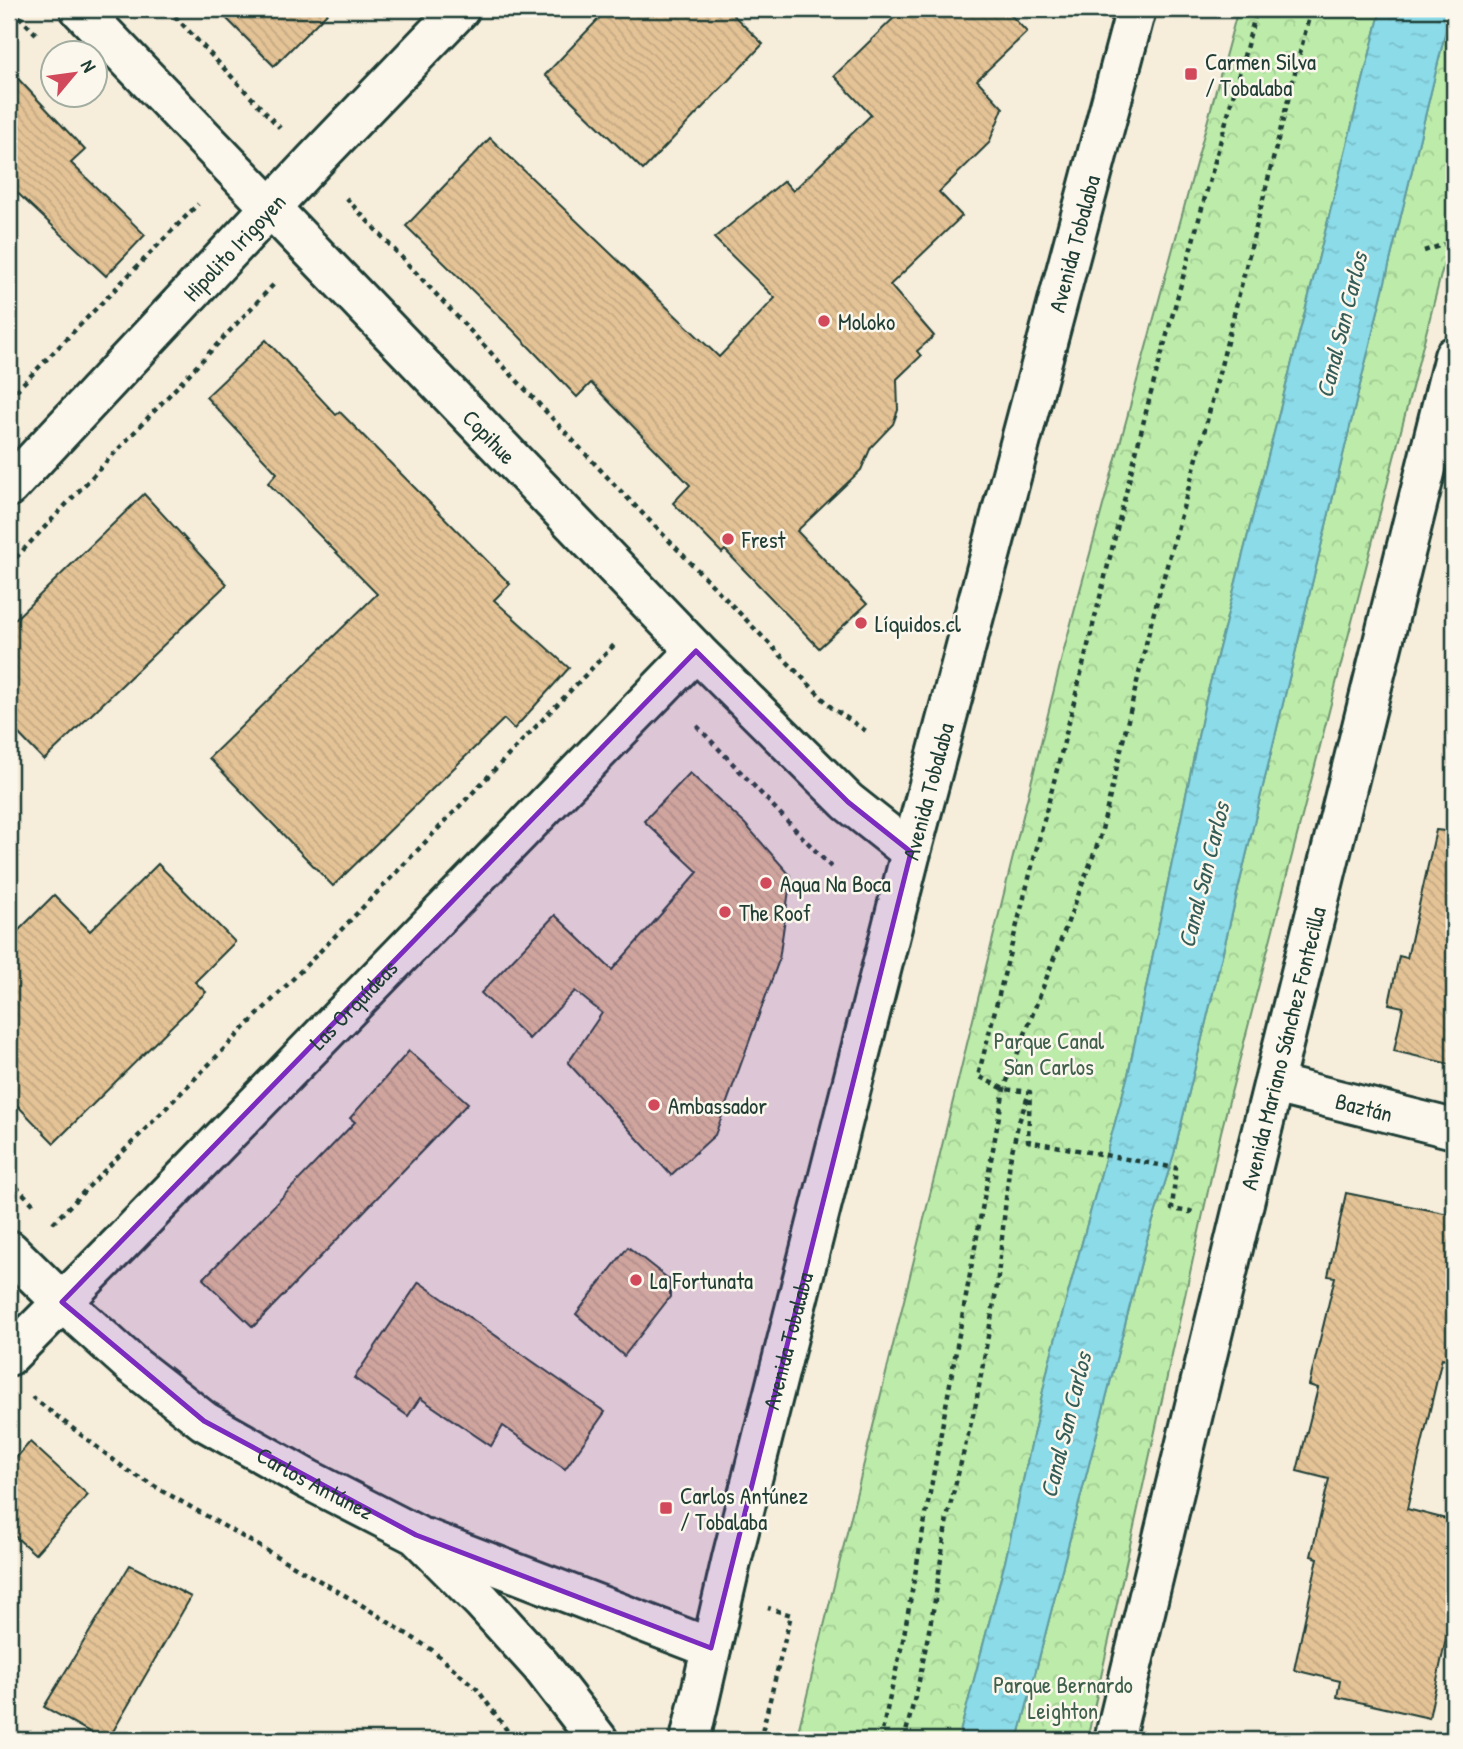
<svg xmlns="http://www.w3.org/2000/svg" width="1463" height="1749" font-family="'Patrick Hand',sans-serif">
	<defs>
		<pattern id="forest-crowns" width="20" height="18" patternUnits="userSpaceOnUse" patternTransform="scale(1.75)"><rect width="20" height="18" fill="#bdecaa"/><path d="M2 6a3 3 0 1 1 6 0M12 15a3 3 0 1 1 6 0" fill="none" stroke="#a2cb93"/></pattern>
		<pattern id="water-ripples" width="26" height="14" patternUnits="userSpaceOnUse" patternTransform="scale(1.75)"><rect width="26" height="14" fill="#8cdbe9"/><path d="M2 4q2-2 4 0t4 0M15 11q2-2 4 0t4 0" fill="none" stroke="#78bdc8"/></pattern>
		<pattern id="building-back-hatch" width="6" height="6" patternUnits="userSpaceOnUse" patternTransform="scale(1.75)"><rect width="6" height="6" fill="#e4c396"/><path d="M-1 5l2 2M0 0l6 6M5-1l2 2" fill="none" stroke="#c3a882"/></pattern>
	</defs>
	<rect width="100%" height="100%" fill="#f6eddb"/>
	<filter id="ink" filterUnits="userSpaceOnUse"><feTurbulence type="fractalNoise" baseFrequency=".0143" numOctaves="2"/><feDisplacementMap in="SourceGraphic" scale="14" xChannelSelector="R" yChannelSelector="G"/><feConvolveMatrix kernelMatrix="1 2 1 2 8 2 1 2 1" color-interpolation-filters="sRGB"/></filter>
	<g filter="url(#ink)">
		<g fill="url(#forest-crowns)" stroke="#6e946f" stroke-width="2">
			<polygon points="1238,9 1381,9 1314,276 1205,703 1128,1075 1050,1359 1005,1562 958,1740 796,1740 1063,653"/>
			<polygon points="1451,9 1454,9 1454,224 1221,1132 1087,1740 1018,1740 1146,1243 1174,1154"/>
		</g>
		<polygon fill="url(#water-ripples)" stroke="#609ca1" stroke-width="2" points="1381,9 1451,9 1174,1154 1146,1243 1018,1740 958,1740 1005,1562 1050,1359 1128,1075 1205,703 1314,276"/>
		<g fill="url(#building-back-hatch)" stroke="#1f3d34" stroke-width="2">
			<polygon points="217,9 331,9 274,66"/>
			<polygon points="608,9 727,9 763,44 643,170 545,75"/>
			<polygon points="903,9 1005,9 1027,32 977,80 1003,108 989,143 939,192 962,216 890,285 934,336 917,351 921,356 897,379 898,410 893,424 871,447 861,470 797,531 867,604 819,648 725,550 722,553 673,503 690,485 591,383 577,397 513,330 406,226 490,138 719,357 775,298 714,238 784,181 793,191 871,115 834,76"/>
			<polygon points="9,69 85,150 71,163 145,235 106,276 9,185"/>
			<polygon points="266,340 336,415 340,412 510,584 494,600 569,668 514,729 504,719 333,886 209,758 377,594 268,483 277,473 206,397"/>
			<polygon points="144,494 227,584 44,760 9,724 9,625"/>
			<polygon points="690,773 745,824 791,876 779,960 715,1135 671,1175 568,1063 602,1013 575,991 529,1039 481,993 555,915 612,970 698,872 644,821"/>
			<polygon points="1436,830 1454,832 1454,1065 1394,1051 1403,1007 1389,1004 1399,956 1407,958"/>
			<polygon points="158,864 235,942 195,982 206,992 54,1143 9,1097 9,940 54,895 90,931"/>
			<polygon points="409,1051 468,1103 253,1327 203,1279 355,1122 350,1118"/>
			<polygon points="1346,1193 1454,1215 1454,1361 1442,1358 1407,1509 1454,1521 1454,1601 1429,1718 1337,1697 1340,1681 1294,1670 1318,1558 1311,1556 1329,1479 1297,1471 1318,1388 1309,1385 1335,1277 1328,1276"/>
			<polygon points="628,1247 670,1280 670,1297 624,1356 576,1314"/>
			<polygon points="419,1282 605,1412 565,1469 503,1426 491,1446 420,1398 408,1416 354,1378"/>
			<polygon points="30,1442 88,1495 35,1554 9,1531 9,1466"/>
			<polygon points="130,1565 191,1597 108,1740 104,1740 44,1707"/>
		</g>
		<g fill="none" stroke-linecap="round" stroke-linejoin="round">
			<defs>
				<g id="street">
					<path id="s1" d="M80,9L696,651L848,802L911,852"/>
					<path id="s2" d="M9,487L313,162L460,9"/>
					<path id="s3" d="M1274,1084L1454,1129"/>
					<path id="s4" d="M9,1356L120,1244L696,651"/>
				</g>
				<g id="secondary">
					<path id="s5" d="M9,1250L62,1302L131,1364L204,1421L307,1479L416,1535L482,1601L541,1666L598,1740"/>
					<polyline points="427,1539 711,1648"/>
					<path id="s6" d="M690,1740L732,1558L911,852L1136,9"/>
					<path id="s7" d="M1114,1740L1250,1178L1454,356"/>
				</g>
			</defs>
			<use href="#street" stroke="#1f3d34" stroke-width="44"/>
			<use href="#secondary" stroke="#1f3d34" stroke-width="44"/>
			<g stroke="#1f3d34" stroke-width="4.5" stroke-dasharray="5 5" stroke-linecap="butt">
				<polyline points="12,9 36,34"/>
				<polyline points="168,9 280,128"/>
				<polyline points="346,198 610,480 832,708 866,731"/>
				<polyline points="1424,251 1454,241"/>
				<polyline points="9,398 198,204"/>
				<polyline points="9,565 275,283"/>
				<polyline points="697,726 831,867"/>
				<polyline points="9,1179 36,1207"/>
				<polyline points="1191,1209 1190,1212 1172,1209 1176,1168 1028,1141 1030,1092 1004,1089 978,1076 1061,754 1149,400 1257,9"/>
				<polyline points="53,1223 341,930 617,642"/>
				<polyline points="32,1397 128,1471 360,1604 432,1650 477,1689 514,1740"/>
				<polyline points="760,1740 791,1615 768,1608"/>
				<polyline points="880,1740 903,1640 1004,1089 1100,838 1151,623 1205,429 1311,9"/>
				<polyline points="904,1740 919,1681 935,1600 947,1518 976,1403 997,1286 1010,1160 1018,1125 1028,1096"/>
			</g>
			<use href="#street" stroke="#fbf7ec" stroke-width="38"/>
			<use href="#secondary" stroke="#fbf7ec" stroke-width="38"/>
		</g>
	</g>
	<path fill="#7b2cbf" fill-opacity="0.2" stroke="#7b2cbf" stroke-width="5" stroke-linejoin="round" d="M696,651L848,802L911,852L711,1648L416,1535L204,1421L62,1302Z"/>
	<g fill="#d1495b" stroke="#fbf7ec" stroke-width="2.5">
		<rect x="1184" y="67" width="14" height="14" rx="3.5"/>
		<circle cx="824" cy="321" r="7"/>
		<circle cx="728" cy="539" r="7"/>
		<circle cx="861" cy="623" r="7"/>
		<circle cx="766" cy="883" r="7"/>
		<circle cx="725" cy="912" r="7"/>
		<circle cx="654" cy="1105" r="7"/>
		<circle cx="636" cy="1280" r="7"/>
		<rect x="659" y="1501" width="14" height="14" rx="3.5"/>
	</g>
	<g text-anchor="middle" dominant-baseline="central" stroke-width="5" stroke-linejoin="round" paint-order="stroke">
		<g font-size="23" fill="#1f3d34" stroke="#fbf7ec" text-anchor="start">
			<text x="1205" y="61">Carmen Silva<tspan x="1205" dy="26">/ Tobalaba</tspan></text>
			<text x="838" y="321">Moloko</text>
			<text x="742" y="539">Frest</text>
			<text x="875" y="623">Líquidos.cl</text>
			<text x="780" y="883">Aqua Na Boca</text>
			<text x="739" y="912">The Roof</text>
			<text x="668" y="1105">Ambassador</text>
			<text x="650" y="1280">La Fortunata</text>
			<text x="680" y="1495">Carlos Antúnez<tspan x="680" dy="26">/ Tobalaba</tspan></text>
		</g>
		<g font-size="23" fill="#1f3d34" stroke="#fbf7ec">
			<text stroke="none"><textPath href="#s6" startOffset="1545">Avenida Tobalaba</textPath></text>
			<text stroke="none"><textPath href="#s2" startOffset="329">Hipolito Irigoyen</textPath></text>
			<text stroke="none"><textPath href="#s1" startOffset="592">Copihue</textPath></text>
			<text stroke="none"><textPath href="#s6" startOffset="978">Avenida Tobalaba</textPath></text>
			<text stroke="none"><textPath href="#s4" startOffset="492">Las Orquídeas</textPath></text>
			<text stroke="none"><textPath href="#s7" startOffset="712">Avenida Mariano Sánchez Fontecilla</textPath></text>
			<text stroke="none"><textPath href="#s3" startOffset="93">Baztán</textPath></text>
			<text stroke="none"><textPath href="#s6" startOffset="411">Avenida Tobalaba</textPath></text>
			<text stroke="none"><textPath href="#s5" startOffset="387">Carlos Antúnez</textPath></text>
		</g>
		<g font-size="23" fill="#3f604c" stroke="#fbf7ec">
			<text x="1049" y="1040">Parque Canal<tspan x="1049" dy="26">San Carlos</tspan></text>
			<text x="1063" y="1684">Parque Bernardo<tspan x="1063" dy="26">Leighton</tspan></text>
		</g>
		<g font-size="24" font-style="italic" fill="#355d58" stroke="#fbf7ec">
			<text transform="translate(1341 325) rotate(-76)">Canal San Carlos</text>
			<text transform="translate(1203 875) rotate(-76)">Canal San Carlos</text>
			<text transform="translate(1065 1425) rotate(-76)">Canal San Carlos</text>
		</g>
	</g>
	<rect width="1463" height="1749" fill="none" stroke="#fbf7ec" stroke-width="35"/>
	<rect x="18" y="18" width="1428" height="1714" fill="none" stroke="#1f3d34" stroke-width="2.5" filter="url(#ink)"/>
	<g transform="translate(74 74) rotate(61)"><circle r="33" fill="#fbf7ec" stroke="#a3ada2" stroke-width="2"/>
	<path d="M0-5L12 26L0 18L-12 26Z" fill="#d1495b"/>
	<text y="-10" font-size="19" font-weight="bold" text-anchor="middle" fill="#1f3d34">N</text>
	</g>
</svg>
